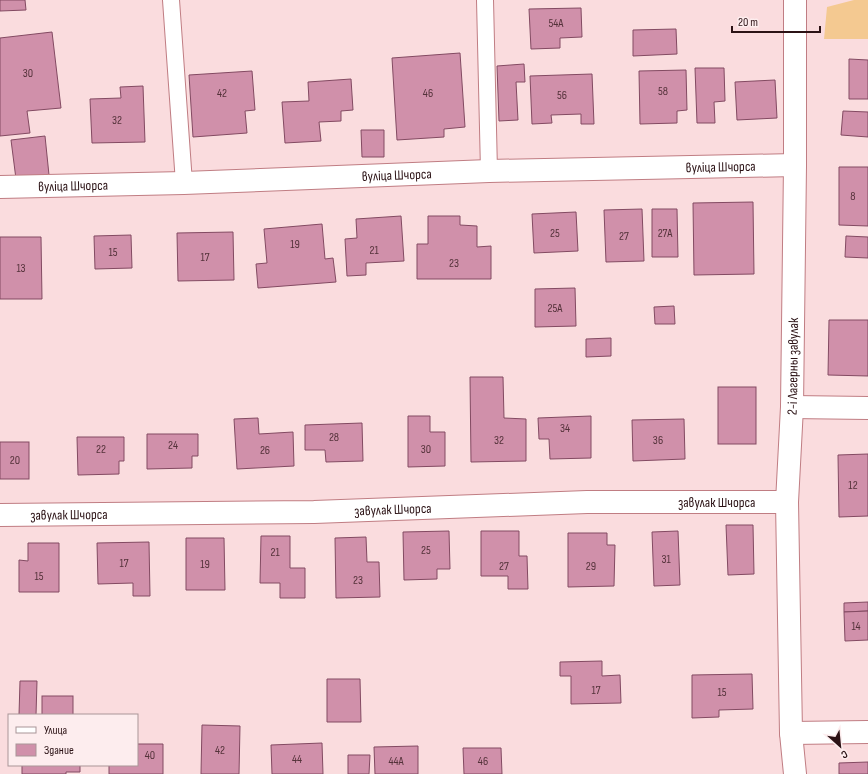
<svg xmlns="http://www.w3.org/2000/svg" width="868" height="774" font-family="'Sofia Sans Condensed',sans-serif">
	<rect width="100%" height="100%" fill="#fadcde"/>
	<polygon fill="#f4c991" points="854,0 868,0 868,39 824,39 827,7"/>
	<g fill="#d090aa" stroke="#834a62">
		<polygon points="0,0 25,0 26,10 0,11"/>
		<polygon points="581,8 582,37 560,38 560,48 531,49 529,9"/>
		<polygon points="676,29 677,54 633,56 633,30"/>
		<polygon points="52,32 61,108 27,111 30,133 0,136 0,38"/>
		<polygon points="460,53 465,127 444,129 444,137 397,140 392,58"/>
		<polygon points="849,59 868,60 868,99 849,99"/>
		<polygon points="524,64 525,82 516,82 518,120 499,121 497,66"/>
		<polygon points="695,68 724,68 725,101 714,102 715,123 697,123"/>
		<polygon points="686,70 687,110 677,111 677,123 640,124 639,71"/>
		<polygon points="252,71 255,110 245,111 247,133 193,137 189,75"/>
		<polygon points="592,74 594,124 581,124 581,114 551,115 552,123 532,124 530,76"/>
		<polygon points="351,79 353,110 341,111 341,121 319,122 321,141 285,143 282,102 309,101 308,82"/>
		<polygon points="775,80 777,118 737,120 735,82"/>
		<polygon points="143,86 145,142 92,143 90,99 121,98 120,87"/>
		<polygon points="843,111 868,112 868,137 841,135"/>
		<polygon points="361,130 384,130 384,157 362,157"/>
		<polygon points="45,136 49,175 16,179 11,140"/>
		<polygon points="839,167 868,167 868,226 839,225"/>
		<polygon points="753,202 754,274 694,275 693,203"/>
		<polygon points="642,209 644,261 606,262 604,210"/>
		<polygon points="652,209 677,209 678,257 652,257"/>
		<polygon points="576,212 578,251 534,253 532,214"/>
		<polygon points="401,216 404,261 366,263 366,275 347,276 345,239 357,238 356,219"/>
		<polygon points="428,216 460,216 460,225 477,226 477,247 491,246 491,279 417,279 417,244 428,244"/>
		<polygon points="322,224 325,259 333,258 336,282 258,288 256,264 267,263 264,229"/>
		<polygon points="233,232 234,280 178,281 177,233"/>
		<polygon points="131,235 132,268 95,269 94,236"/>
		<polygon points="846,236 868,237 868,258 845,257"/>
		<polygon points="0,237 41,237 42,299 0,299"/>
		<polygon points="575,288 576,326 535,327 535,289"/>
		<polygon points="674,306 675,324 655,324 654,307"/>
		<polygon points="829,320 868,320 868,376 828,375"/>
		<polygon points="611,338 611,356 586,357 586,339"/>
		<polygon points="470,377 503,377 504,418 526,419 526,461 471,462"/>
		<rect x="718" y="387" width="38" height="57"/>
		<polygon points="408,416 430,416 430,432 445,432 445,466 408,467"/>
		<polygon points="591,416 591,458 550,459 549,439 539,439 538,418"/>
		<polygon points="258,418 259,434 293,432 294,466 237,469 234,419"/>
		<polygon points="684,419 685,459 633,461 632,420"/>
		<polygon points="362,423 363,461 326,462 325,450 305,450 305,425"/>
		<polygon points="147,434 198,434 198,456 192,456 192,468 147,469"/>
		<polygon points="77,437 124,437 124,461 119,461 119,474 78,475"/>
		<rect x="0" y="442" width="29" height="37"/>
		<polygon points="868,454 868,516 839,517 838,455"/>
		<polygon points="726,525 753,525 754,574 728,575"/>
		<polygon points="449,531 450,569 437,569 437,579 404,580 403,532"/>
		<polygon points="481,531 519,531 519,556 527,556 528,589 508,589 508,576 481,576"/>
		<polygon points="678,531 680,585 654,586 652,532"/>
		<polygon points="568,533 607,533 607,545 615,545 614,586 568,587"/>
		<polygon points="261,536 290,536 290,568 305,568 305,598 280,598 280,583 260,583"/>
		<polygon points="366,537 367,562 379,562 380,597 336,598 335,538"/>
		<polygon points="186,538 224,538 225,590 186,590"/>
		<polygon points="149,542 150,596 133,596 133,583 98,584 97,543"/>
		<polygon points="28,543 59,543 59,592 19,592 19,560 28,561"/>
		<polygon points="868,602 868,611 844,612 844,603"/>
		<polygon points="868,611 868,640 845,641 844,612"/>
		<polygon points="602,661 602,676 620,675 621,703 571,704 571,676 560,676 560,662"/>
		<polygon points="752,674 753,709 719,710 719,717 692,718 692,675"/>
		<polygon points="327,679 360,679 361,722 327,722"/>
		<polygon points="20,681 37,681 36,715 19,715"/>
		<rect x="42" y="696" width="31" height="19"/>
		<polygon points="202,725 240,726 239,774 201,774"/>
		<polygon points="322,743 323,774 272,774 271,745"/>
		<polygon points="137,744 163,744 163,774 109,774 109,765 137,765"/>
		<polygon points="418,746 418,774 375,774 374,747"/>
		<polygon points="463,748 501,748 502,774 464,774"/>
		<polygon points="348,755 370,755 369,774 348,774"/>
		<polygon points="868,762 868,774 839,774 839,763"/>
		<polygon points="22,765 80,765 80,772 66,772 66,774 22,774"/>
	</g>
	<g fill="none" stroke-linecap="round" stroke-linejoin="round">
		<defs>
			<g id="lane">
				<polyline points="171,0 184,183"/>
				<polyline points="485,0 489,171"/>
			</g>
			<g id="street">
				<path id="s1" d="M0,187L184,183L489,171L795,165"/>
				<polyline points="792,407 868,408"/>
				<path id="s2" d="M0,515L314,512L587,502H787"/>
				<polyline points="791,733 868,732"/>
				<path id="s3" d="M795,774L791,733L787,502L792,407L795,165V0"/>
			</g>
		</defs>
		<use href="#lane" stroke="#c07d83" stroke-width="18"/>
		<use href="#street" stroke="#c07d83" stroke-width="24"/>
		<use href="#lane" stroke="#fff" stroke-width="16"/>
		<use href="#street" stroke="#fff" stroke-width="22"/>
	</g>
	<g text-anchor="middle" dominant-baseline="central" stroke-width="3" stroke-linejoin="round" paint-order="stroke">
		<g font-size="12" fill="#54323a">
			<text x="556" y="23">54А</text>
			<text x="28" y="73">30</text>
			<text x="663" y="91">58</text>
			<text x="222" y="93">42</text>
			<text x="428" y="93">46</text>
			<text x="562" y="95">56</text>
			<text x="117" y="120">32</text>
			<text x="853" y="196">8</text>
			<text x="555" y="233">25</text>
			<text x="665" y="233">27А</text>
			<text x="624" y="236">27</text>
			<text x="295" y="244">19</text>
			<text x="374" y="250">21</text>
			<text x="113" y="252">15</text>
			<text x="205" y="257">17</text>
			<text x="454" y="263">23</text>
			<text x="21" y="268">13</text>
			<text x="555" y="308">25А</text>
			<text x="565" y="428">34</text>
			<text x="334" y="437">28</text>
			<text x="499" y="440">32</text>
			<text x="658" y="440">36</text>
			<text x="173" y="445">24</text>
			<text x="101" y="449">22</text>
			<text x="426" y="449">30</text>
			<text x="265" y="450">26</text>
			<text x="15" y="460">20</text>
			<text x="853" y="485">12</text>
			<text x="426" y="550">25</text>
			<text x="275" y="552">21</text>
			<text x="666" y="559">31</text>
			<text x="124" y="563">17</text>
			<text x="205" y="564">19</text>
			<text x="504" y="566">27</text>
			<text x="591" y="566">29</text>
			<text x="39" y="576">15</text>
			<text x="358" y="580">23</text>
			<text x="856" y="626">14</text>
			<text x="596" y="690">17</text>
			<text x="722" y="692">15</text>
			<text x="220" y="750">42</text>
			<text x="150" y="755">40</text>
			<text x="297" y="759">44</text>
			<text x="396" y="761">44А</text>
			<text x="483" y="761">46</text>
		</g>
		<g font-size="14" fill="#2b1215" stroke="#fdedee">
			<text stroke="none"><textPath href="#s1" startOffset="721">вуліца Шчорса</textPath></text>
			<text stroke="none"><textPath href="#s1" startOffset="397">вуліца Шчорса</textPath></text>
			<text stroke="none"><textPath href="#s1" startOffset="73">вуліца Шчорса</textPath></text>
			<text stroke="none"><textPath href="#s3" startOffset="408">2-і Лагерны завулак</textPath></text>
			<text stroke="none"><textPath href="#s2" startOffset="717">завулак Шчорса</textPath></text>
			<text stroke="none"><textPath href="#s2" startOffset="393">завулак Шчорса</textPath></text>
			<text stroke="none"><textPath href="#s2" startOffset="69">завулак Шчорса</textPath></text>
		</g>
	</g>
	<rect x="8" y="714" width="130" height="52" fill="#fdedee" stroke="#a99597"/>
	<rect x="16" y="727" width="20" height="6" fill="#ffffff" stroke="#a99597"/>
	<text x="44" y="734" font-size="12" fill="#2b1215">Улица</text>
	<rect x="16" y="744" width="20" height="12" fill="#d090aa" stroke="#a99597"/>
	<text x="44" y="754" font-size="12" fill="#2b1215">Здание</text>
	<g transform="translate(840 746) rotate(153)" stroke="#fdedee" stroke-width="3" paint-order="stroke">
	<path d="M0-3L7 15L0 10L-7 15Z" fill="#2b1215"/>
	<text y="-6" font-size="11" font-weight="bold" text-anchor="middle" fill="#2b1215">С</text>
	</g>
	<path d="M732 26v6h88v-6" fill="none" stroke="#2b1215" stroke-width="2"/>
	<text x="738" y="26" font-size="12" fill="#2b1215" stroke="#fdedee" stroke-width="3" paint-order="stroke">20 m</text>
</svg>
